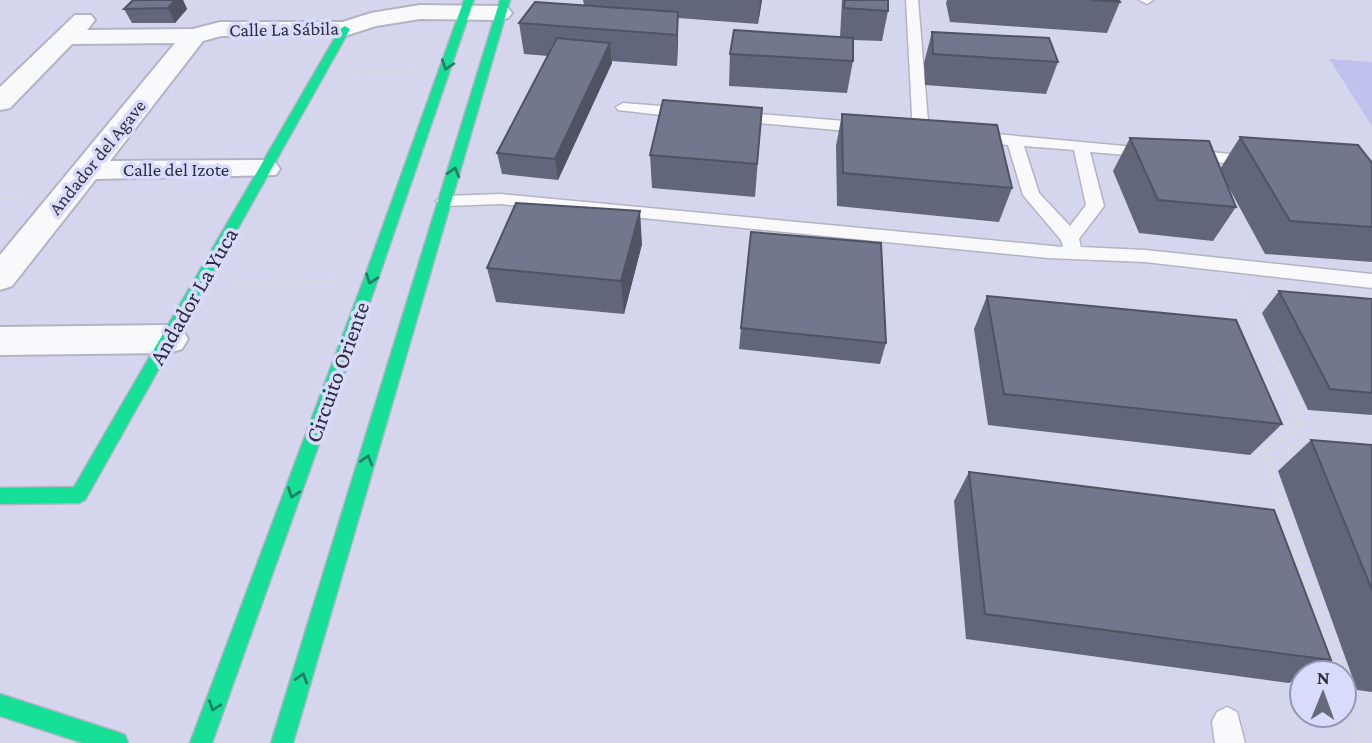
<svg xmlns="http://www.w3.org/2000/svg" width="1372" height="743" font-family="'Crimson Pro',serif">
	<rect width="100%" height="100%" fill="#d5d6ed"/>
	<polygon fill="#c0c1ec" points="1329,59 1372,62 1372,126"/>
	<g fill="none" stroke-linecap="round" stroke-linejoin="round">
		<defs>
			<g id="lane">
				<polygon points="906,0 918,0 929,133 921,138 913,133"/>
				<polygon points="1139,0 1153,0 1147,4"/>
				<polygon points="623,103 687,108 695,113 687,118 618,110 616,107"/>
				<polygon points="733,112 869,123 877,128 869,133 728,120 725,117"/>
				<path d="M974,132L1157,149L1159,152L1151,157L1090,152L1104,206L1079,239L1081,247L1145,250L1372,274V288L1145,262L1048,258L500,204L445,206L436,201L445,196L500,194L1063,247L1061,240L1023,195L1008,145L968,140L966,137ZM1024,146L1074,150L1086,205L1070,226L1039,193Z"/>
				<polygon points="1187,150 1252,156 1260,161 1252,166 1181,158 1179,155"/>
				<polygon points="1227,707 1237,712 1245,743 1215,743 1212,722 1217,712"/>
			</g>
			<g id="street">
				<polygon points="420,5 500,6 508,8 512,13 508,18 500,20 420,19 376,26 345,36 221,36 203,41 110,161 265,160 276,163 280,169 276,175 96,179 12,286 0,290 0,255 175,43 72,44 10,108 0,110 0,87 75,15 91,15 95,20 87,30 193,29 220,22 343,22 371,13"/>
				<polygon points="169,325 182,329 188,339 182,349 169,353 0,355 0,327"/>
			</g>
			<g id="fast">
				<polygon points="464,0 474,0 378,279 212,743 190,743 364,279"/>
				<polygon points="500,0 510,0 293,743 271,743"/>
				<polygon points="345,26 350,29 85,500 79,503 0,504 0,488 74,487 340,29"/>
				<polygon points="0,694 117,732 125,735 128,743 83,743 0,716"/>
			</g>
		</defs>
		<use href="#lane" stroke="#b2b3c5" stroke-width="3"/>
		<use href="#street" stroke="#b2b3c5" stroke-width="4"/>
		<use href="#fast" stroke="#b2b3c5" stroke-width="3"/>
		<g stroke="#d8d8df" stroke-width="2.5" stroke-dasharray="2.5 2.5" stroke-linecap="butt">
			<polyline points="187,13 198,0"/>
			<polyline points="353,73 414,72"/>
		</g>
		<g stroke="#d8d8df" stroke-width="4.5" stroke-dasharray="3.5 3.5" stroke-linecap="butt">
			<polyline points="0,197 27,196"/>
			<polyline points="234,285 337,281"/>
			<polyline points="1241,290 1292,397 1297,423"/>
		</g>
		<g stroke="#d8d8df" stroke-width="5" stroke-dasharray="4.5 4.5" stroke-linecap="butt">
			<polyline points="1297,421 1295,433 1268,443 1267,452 1280,505 1336,673"/>
			<polyline points="1344,697 1360,743"/>
		</g>
		<use href="#lane" fill="#f9f9fc" fill-rule="evenodd"/>
		<use href="#street" fill="#f9f9fc" fill-rule="evenodd"/>
		<use href="#fast" fill="#16e098" fill-rule="evenodd"/>
	</g>
	<g fill="#63667a">
		<polygon points="133,0 183,0 187,9 175,23 132,23 124,9"/>
		<polygon points="583,0 762,0 758,24 678,18 677,66 611,61 612,63 558,180 502,174 497,153 548,56 524,54 519,23 584,5"/>
		<polygon points="842,0 888,0 888,11 882,41 853,40 853,61 847,93 729,86 730,54 840,37"/>
		<polygon points="947,0 1119,0 1120,2 1107,33 950,22 946,3"/>
		<polygon points="932,32 1058,62 1046,94 925,85 924,63"/>
		<polygon points="762,108 755,197 652,188 650,155"/>
		<polygon points="842,114 1012,188 999,222 837,206 836,146"/>
		<polygon points="1240,137 1372,163 1372,262 1265,254 1223,177 1236,207 1213,241 1139,233 1113,171 1130,138 1220,169"/>
		<polygon points="642,244 624,314 496,302 487,268"/>
		<polygon points="1279,291 1372,299 1372,415 1308,410 1262,313"/>
		<polygon points="987,296 1282,424 1250,455 988,425 974,329"/>
		<polygon points="741,328 886,343 880,364 739,349"/>
		<polygon points="1311,440 1372,445 1372,692 1357,690 1278,471"/>
		<polygon points="969,472 1331,660 1307,673 1302,673 1302,676 1289,683 966,639 954,501"/>
	</g>
	<g fill="#505363">
		<polygon points="175,0 183,0 187,9 175,23 168,8"/>
		<polygon points="760,0 762,0 758,24"/>
		<polygon points="678,12 678,43 677,66 677,35"/>
		<polygon points="610,43 612,63 558,180 555,159"/>
		<polygon points="640,211 642,244 624,314 621,281"/>
	</g>
	<g fill="#73778e" stroke="#505363" stroke-width="2">
		<polygon points="133,0 175,0 168,8 124,9"/>
		<polygon points="845,0 888,0 888,11 844,8"/>
		<polygon points="1091,0 1119,0 1120,2"/>
		<polygon points="535,2 678,12 677,35 519,23"/>
		<polygon points="734,30 853,38 853,61 730,54"/>
		<polygon points="932,32 1049,38 1058,62 933,54"/>
		<polygon points="557,38 610,43 555,159 497,153"/>
		<polygon points="663,100 762,108 757,164 650,155"/>
		<polygon points="842,114 997,125 1012,188 843,173"/>
		<polygon points="1240,137 1358,145 1372,163 1372,227 1290,221"/>
		<polygon points="1130,138 1209,141 1236,207 1158,200"/>
		<polygon points="516,203 640,211 621,281 487,268"/>
		<polygon points="751,232 881,243 886,343 741,328"/>
		<polygon points="1279,291 1372,299 1372,393 1330,389"/>
		<polygon points="987,296 1236,320 1282,424 1004,394"/>
		<polygon points="1311,440 1372,445 1372,590"/>
		<polygon points="969,472 1274,510 1331,660 985,614"/>
	</g>
	<defs><path id="oneway-chevron" d="M-2-3.5L2.5 0L-2 3.5" fill="none" stroke-width="1.6" stroke-linecap="round" stroke-linejoin="round" transform="scale(1.75)"/></defs>
	<g stroke="#237e66">
		<use href="#oneway-chevron" transform="translate(447 65) rotate(109)"/>
		<use href="#oneway-chevron" transform="translate(454 172) rotate(-74)"/>
		<use href="#oneway-chevron" transform="translate(371 279) rotate(110)"/>
		<use href="#oneway-chevron" transform="translate(367 460) rotate(-73)"/>
		<use href="#oneway-chevron" transform="translate(293 493) rotate(110)"/>
		<use href="#oneway-chevron" transform="translate(302 678) rotate(-73)"/>
		<use href="#oneway-chevron" transform="translate(214 706) rotate(110)"/>
	</g>
	<g text-anchor="middle" dominant-baseline="central" stroke-width="7" stroke-linejoin="round" paint-order="stroke">
		<g font-size="19" fill="#2e2e3e" stroke="#d9dbfd">
			<text transform="translate(284 29) rotate(-1)">Calle La Sábila</text>
			<text transform="translate(97 157) rotate(-51)">Andador del Agave</text>
			<text x="176" y="169">Calle del Izote</text>
		</g>
		<g font-size="23" fill="#2e2e3e" stroke="#d9dbfd">
			<text transform="translate(193 296) rotate(-60)">Andador La Yuca</text>
			<text transform="translate(337 372) rotate(-70)">Circuito Oriente</text>
		</g>
	</g>
	<g transform="translate(1323 694) rotate(1)"><circle r="33" fill="#d9dbfd" stroke="#9596b1" stroke-width="2"/>
	<path d="M0-5L12 26L0 18L-12 26Z" fill="#68697b"/>
	<text y="-10" font-size="19" font-weight="bold" text-anchor="middle" fill="#2e2e3e">N</text>
	</g>
</svg>
